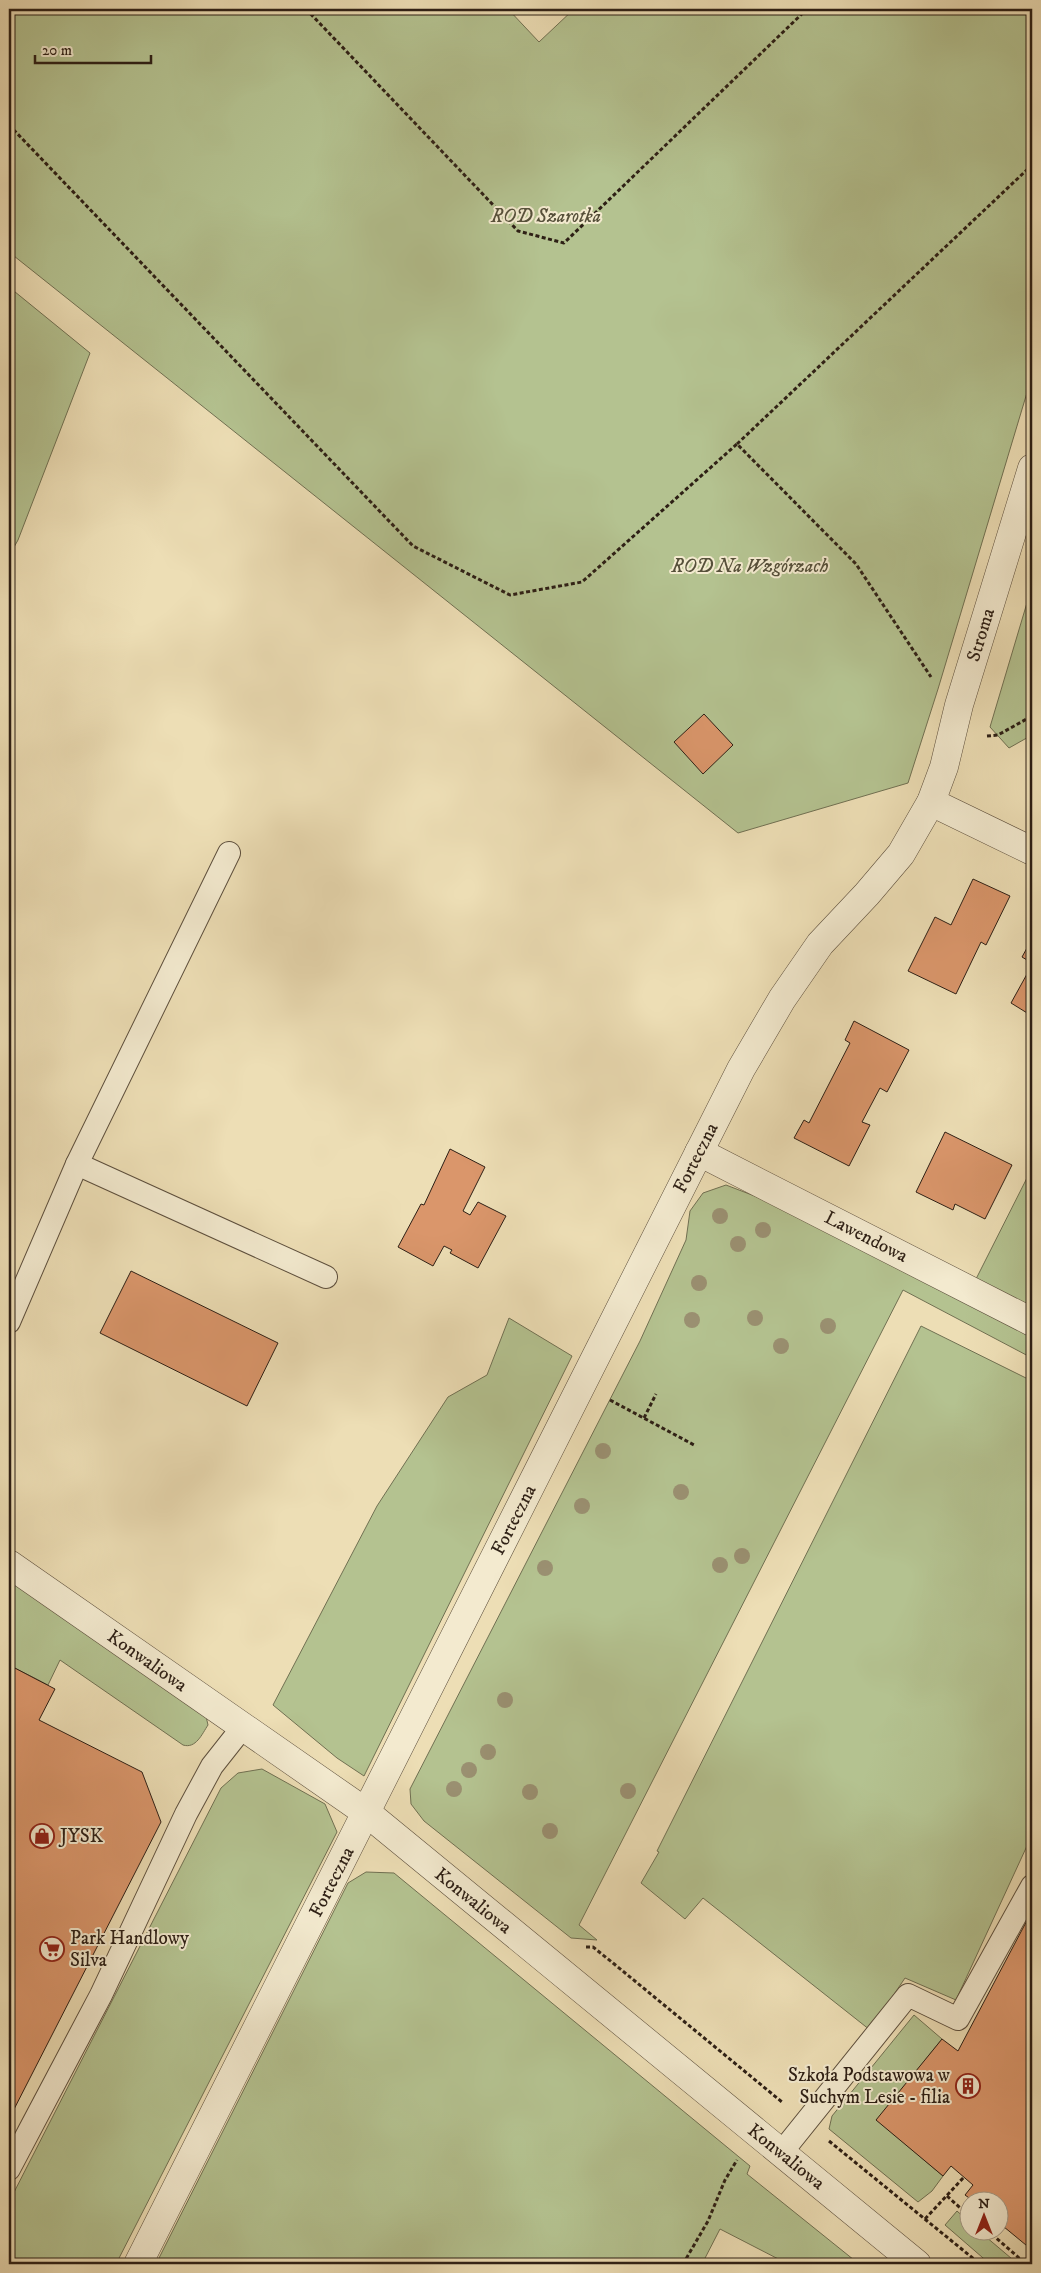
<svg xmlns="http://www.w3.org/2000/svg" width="1041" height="2273" font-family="'IM FELL DW Pica',serif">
	<rect width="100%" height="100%" fill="#eddeb5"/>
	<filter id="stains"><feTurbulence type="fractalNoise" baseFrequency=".004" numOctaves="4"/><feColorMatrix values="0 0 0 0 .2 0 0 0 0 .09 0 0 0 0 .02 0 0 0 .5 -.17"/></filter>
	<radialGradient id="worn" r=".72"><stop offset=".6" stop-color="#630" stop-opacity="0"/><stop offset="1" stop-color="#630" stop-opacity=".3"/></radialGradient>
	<g fill="#b4c290" stroke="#707052">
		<polygon points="9,9 508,9 539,42 574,9 1032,9 1032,376 938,689 908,783 738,833 9,252"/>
		<polygon points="9,287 90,353 18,540 9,556"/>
		<polygon points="1032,586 1032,735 1009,748 990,727"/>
		<polygon points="1032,1168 1032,1313 975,1281"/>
		<polygon points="726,1185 765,1200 1032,1336 1032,1358 903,1290 579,1925 597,1940 571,1938 424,1821 411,1804 410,1789 640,1341 686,1240 690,1211 703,1193"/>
		<polygon points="509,1318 572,1356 364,1776 337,1758 273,1705 377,1506 448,1397 487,1375"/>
		<polygon points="921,1326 1032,1381 1032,1835 956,2000 905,1978 870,2030 703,1898 685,1919 641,1883 659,1852 657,1851"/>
		<path d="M9,1575L205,1712L208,1725C202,1734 196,1749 183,1745L60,1660L48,1685L9,1665Z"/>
		<polygon points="262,1769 325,1804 337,1832 116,2264 9,2264 9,2202 221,1788 238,1773"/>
		<polygon points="366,1872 394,1873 750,2166 747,2174 859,2264 788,2264 720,2229 702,2264 156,2264 348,1883"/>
		<polygon points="914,2015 942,2039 877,2120 943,2176 932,2191 918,2202 829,2129 832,2116"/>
		<polygon points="957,2211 968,2221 968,2230 979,2231 1018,2264 990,2264 945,2225"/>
	</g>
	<g fill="#da966b" stroke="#2d1f15">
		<polygon points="704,714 733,745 703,774 674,742"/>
		<polygon points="973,879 1010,896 986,945 981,942 956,994 908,971 935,917 951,925"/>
		<polygon points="1032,939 1032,963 1022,957"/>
		<polygon points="1032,965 1032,1016 1011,1003"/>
		<polygon points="854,1021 909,1050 887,1092 880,1088 862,1122 870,1125 849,1166 794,1138 804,1120 809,1123 850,1043 845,1040"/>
		<polygon points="945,1132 1012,1165 985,1219 955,1204 953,1210 916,1192"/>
		<polygon points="450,1149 485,1167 463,1211 470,1215 478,1202 506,1216 478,1268 450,1253 452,1250 444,1246 433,1266 398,1247 421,1204 424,1205"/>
		<polygon points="131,1271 278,1343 247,1406 100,1333"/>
		<polygon points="9,1665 55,1689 39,1720 142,1772 161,1822 9,2119"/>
		<polygon points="1032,1911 1032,2250 998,2222 998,2200 972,2200 965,2195 973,2185 951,2166 943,2176 876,2120 942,2039 958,2051"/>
	</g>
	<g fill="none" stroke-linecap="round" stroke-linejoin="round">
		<defs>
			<g id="lane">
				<polyline points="77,1164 326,1277"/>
				<polyline points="9,1322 77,1164 229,853"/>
				<polyline points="781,2153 908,1995 958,2019 1032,1886"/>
				<polyline points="9,2169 101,1995 186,1814 212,1766 242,1728"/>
			</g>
			<g id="street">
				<polyline points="931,802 1032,851"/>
				<polyline points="699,1152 1032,1322"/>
				<polyline points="9,1564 367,1813 917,2264"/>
				<polyline points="138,2264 741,1069 782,999 820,944 867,894 901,854 931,802 944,767 959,705 1032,468"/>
			</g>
		</defs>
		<use href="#lane" stroke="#5d4f3d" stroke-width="24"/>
		<use href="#street" stroke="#5d4f3d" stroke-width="29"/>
		<g stroke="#2d1f15" stroke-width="3" stroke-dasharray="4 2.5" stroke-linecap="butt">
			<polyline points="306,9 518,231 564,243 807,9"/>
			<polyline points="9,125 413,546 510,595 582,582 737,444 856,564 931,677"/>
			<polyline points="737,444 1032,165"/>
			<polyline points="987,736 998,735 1032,716"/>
			<polyline points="610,1400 696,1446"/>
			<polyline points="644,1418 656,1394"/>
			<polyline points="586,1947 593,1947 613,1963 782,2102"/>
			<polyline points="829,2141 980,2264"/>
			<polyline points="947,2196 968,2215"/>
			<polyline points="925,2219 964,2177"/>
			<polyline points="987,2230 1026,2264"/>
			<polyline points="683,2264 708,2221 725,2180 737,2160"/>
		</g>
		<use href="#lane" stroke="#f3eacf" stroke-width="22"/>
		<use href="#street" stroke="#f3eacf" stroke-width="28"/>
	</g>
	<g fill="#9a9071">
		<circle cx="720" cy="1216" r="8"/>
		<circle cx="763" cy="1230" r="8"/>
		<circle cx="738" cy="1244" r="8"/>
		<circle cx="699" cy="1283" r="8"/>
		<circle cx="755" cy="1318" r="8"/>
		<circle cx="692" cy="1320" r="8"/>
		<circle cx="828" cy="1326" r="8"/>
		<circle cx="781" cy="1346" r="8"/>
		<circle cx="603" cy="1451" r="8"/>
		<circle cx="681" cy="1492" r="8"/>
		<circle cx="582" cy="1506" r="8"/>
		<circle cx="742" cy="1556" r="8"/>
		<circle cx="720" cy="1565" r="8"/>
		<circle cx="545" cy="1568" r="8"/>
		<circle cx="505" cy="1700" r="8"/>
		<circle cx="488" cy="1752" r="8"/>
		<circle cx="469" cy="1770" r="8"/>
		<circle cx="454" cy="1789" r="8"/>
		<circle cx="628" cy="1791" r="8"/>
		<circle cx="530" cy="1792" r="8"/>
		<circle cx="550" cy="1831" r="8"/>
	</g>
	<defs>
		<symbol id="shop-ring" viewBox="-11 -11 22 22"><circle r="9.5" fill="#f3eacf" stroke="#8f2418" stroke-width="1.5"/><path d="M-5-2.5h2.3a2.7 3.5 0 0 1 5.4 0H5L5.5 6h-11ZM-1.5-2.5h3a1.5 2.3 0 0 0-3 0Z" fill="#8f2418"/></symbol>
		<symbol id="supermarket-ring" viewBox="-11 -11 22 22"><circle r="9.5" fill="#f3eacf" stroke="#8f2418" stroke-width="1.5"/><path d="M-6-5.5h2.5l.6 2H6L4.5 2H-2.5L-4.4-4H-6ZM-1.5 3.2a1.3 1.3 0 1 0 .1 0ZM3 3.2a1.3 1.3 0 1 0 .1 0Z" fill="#8f2418"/></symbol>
		<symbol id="building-ring" viewBox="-11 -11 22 22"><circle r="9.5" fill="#f3eacf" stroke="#8f2418" stroke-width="1.5"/><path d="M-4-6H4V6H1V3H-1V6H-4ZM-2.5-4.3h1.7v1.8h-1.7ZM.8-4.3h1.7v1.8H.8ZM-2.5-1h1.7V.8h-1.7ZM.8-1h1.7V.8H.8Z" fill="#8f2418"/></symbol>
	</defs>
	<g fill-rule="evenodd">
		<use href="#shop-ring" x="28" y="1822" width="28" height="28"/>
		<use href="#supermarket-ring" x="38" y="1935" width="28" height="28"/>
		<use href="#building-ring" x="954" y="2072" width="28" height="28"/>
	</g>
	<g text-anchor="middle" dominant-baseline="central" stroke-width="4" stroke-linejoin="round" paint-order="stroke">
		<g font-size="19" font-style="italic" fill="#56503a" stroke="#f3eacf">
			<text x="546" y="216">ROD Szarotka</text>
			<text x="750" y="566">ROD Na Wzgórzach</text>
		</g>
		<g font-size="19" fill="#2d1f15" stroke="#f3eacf">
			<text transform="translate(981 635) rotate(-73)">Stroma</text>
			<text transform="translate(696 1158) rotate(-63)">Forteczna</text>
			<text transform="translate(866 1237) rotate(27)">Lawendowa</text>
			<text transform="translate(514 1520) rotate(-63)">Forteczna</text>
			<text transform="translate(147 1661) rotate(35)">Konwaliowa</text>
			<text transform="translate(332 1882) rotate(-63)">Forteczna</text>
			<text transform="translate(473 1901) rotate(39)">Konwaliowa</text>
			<text transform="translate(786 2157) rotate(39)">Konwaliowa</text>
		</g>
		<g font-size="19" fill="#2d1f15" stroke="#f3eacf" text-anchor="start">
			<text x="60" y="1836">JYSK</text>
			<text x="70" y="1938">Park Handlowy<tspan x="70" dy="22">Silva</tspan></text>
			<text x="950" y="2075" text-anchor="end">Szkoła Podstawowa w<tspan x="950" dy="22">Suchym Lesie - filia</tspan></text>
		</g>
	</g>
	<rect width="1041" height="2273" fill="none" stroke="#eddeb5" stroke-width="30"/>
	<rect x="10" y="10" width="1021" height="2253" fill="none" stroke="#2d1f15" stroke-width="2.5"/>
	<rect x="15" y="15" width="1011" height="2243" fill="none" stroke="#2d1f15"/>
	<g transform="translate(984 2216)"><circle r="24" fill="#f3eacf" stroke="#a49985"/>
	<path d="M0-4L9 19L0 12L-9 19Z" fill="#8f2418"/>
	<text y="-8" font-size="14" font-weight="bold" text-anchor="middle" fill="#2d1f15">N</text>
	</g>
	<path d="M35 55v8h116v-8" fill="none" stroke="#2d1f15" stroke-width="2.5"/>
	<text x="42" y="55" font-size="15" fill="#2d1f15" stroke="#f3eacf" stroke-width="4" paint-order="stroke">20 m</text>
	<rect width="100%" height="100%" filter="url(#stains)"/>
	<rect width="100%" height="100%" fill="url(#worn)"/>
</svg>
